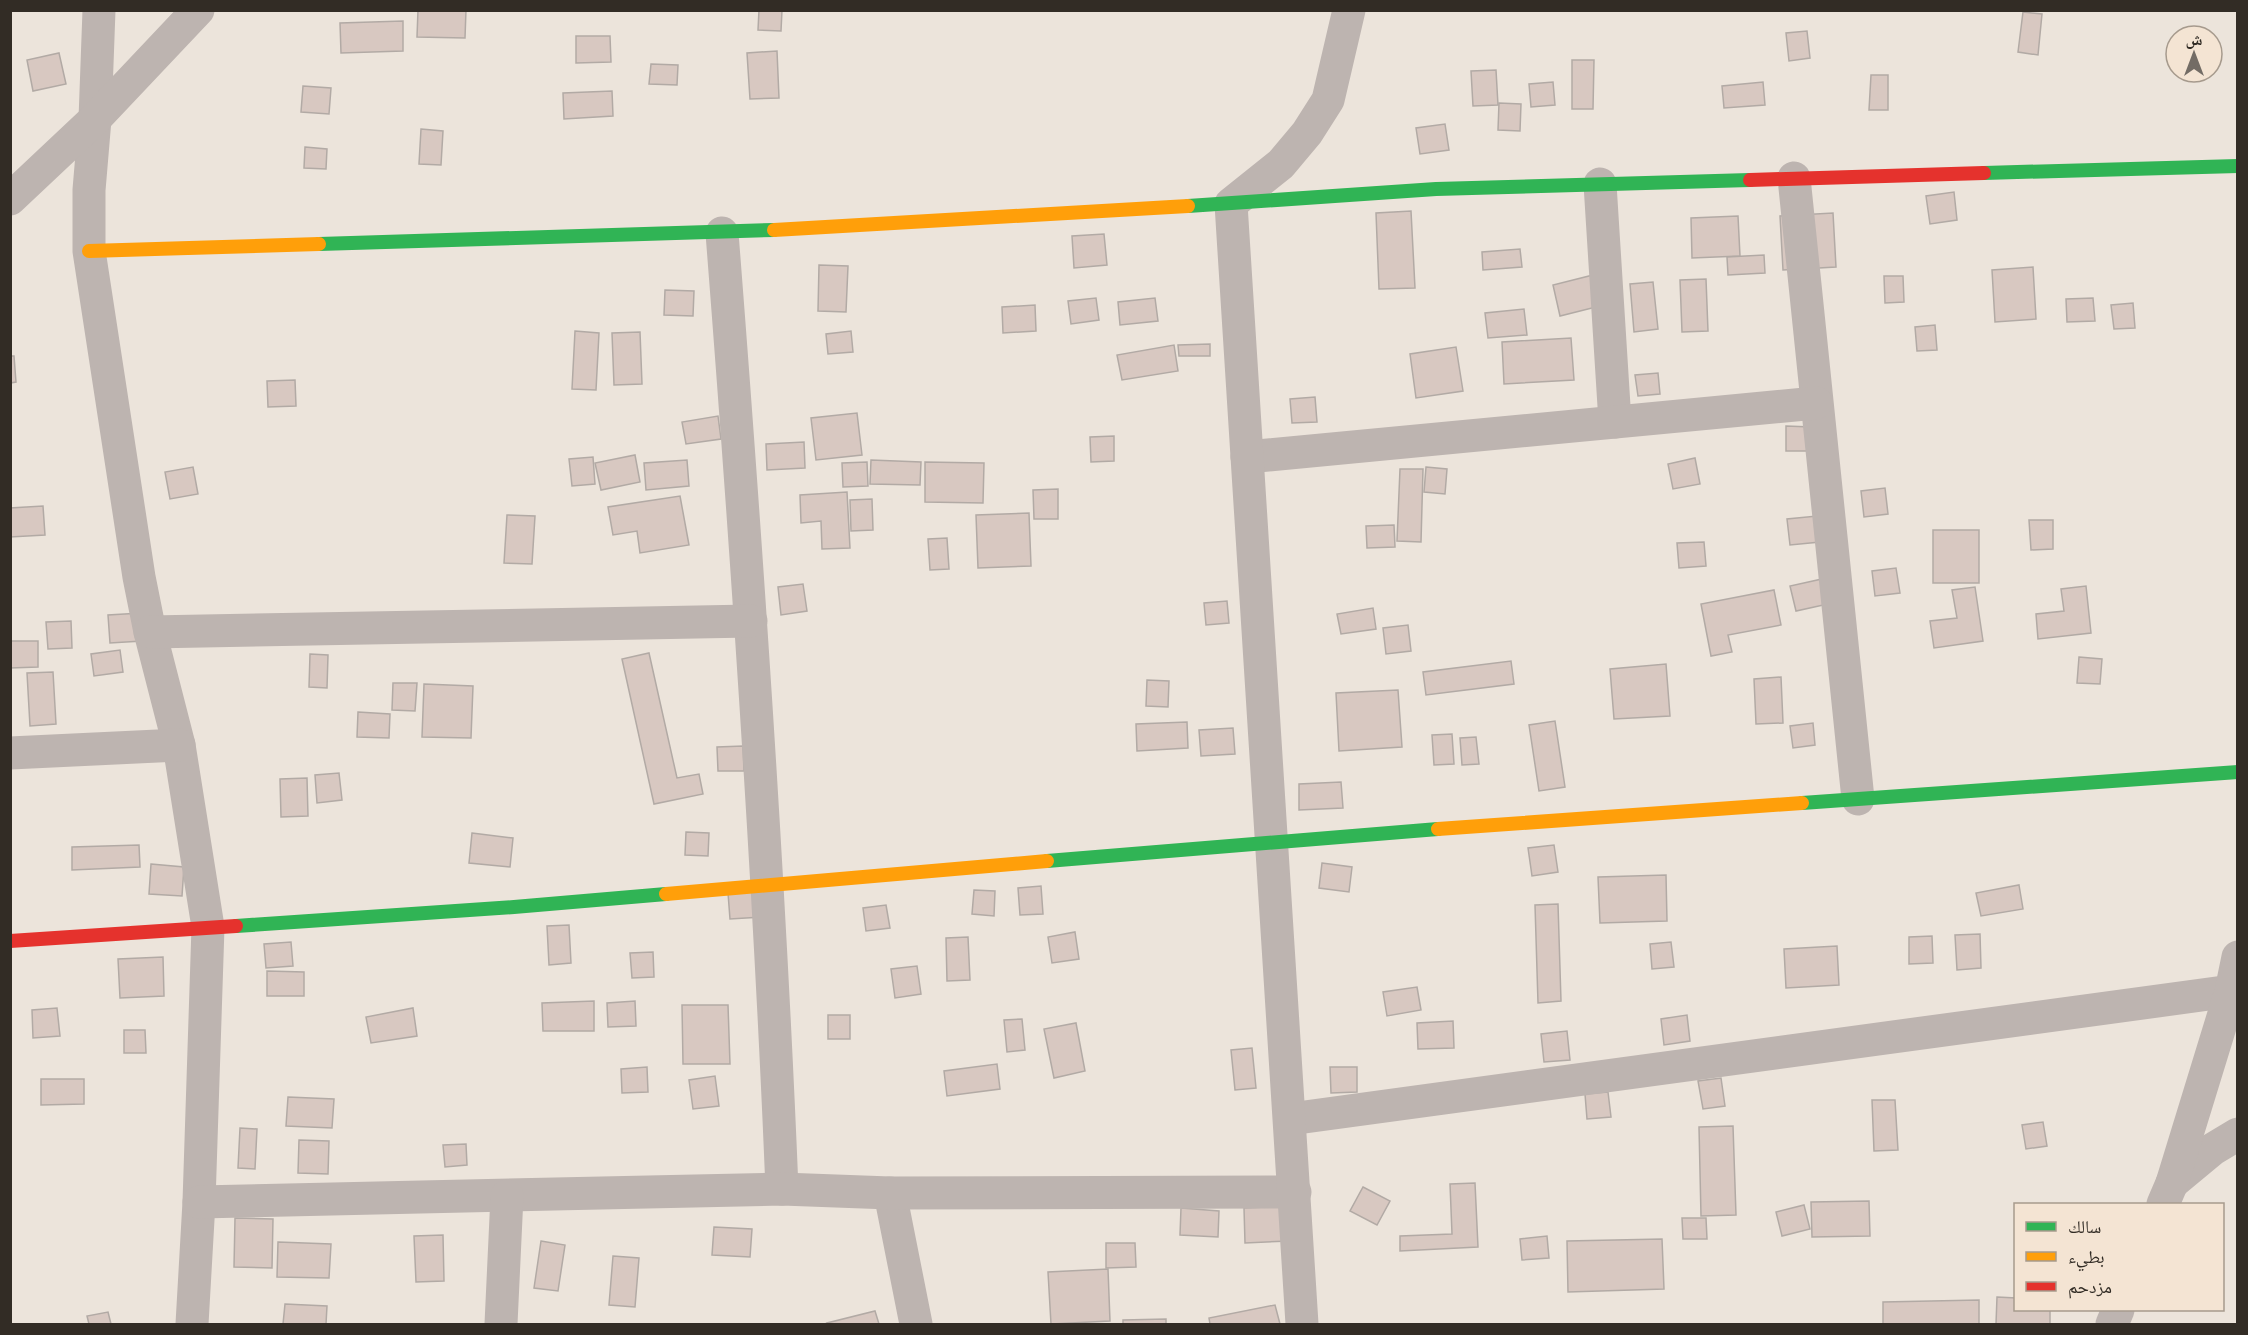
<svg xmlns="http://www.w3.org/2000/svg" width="2248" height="1335" font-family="Roboto,'Noto Naskh Arabic',sans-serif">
	<rect width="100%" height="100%" fill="#ece4db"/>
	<g fill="#d8c8c1" stroke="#b2aaa5" stroke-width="1.5">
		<polygon points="418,10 466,10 465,38 417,37"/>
		<polygon points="759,10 782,10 781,31 758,30"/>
		<polygon points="2023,12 2042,14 2038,55 2018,52"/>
		<polygon points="403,21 403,51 341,53 340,23"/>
		<polygon points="1807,31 1810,58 1789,61 1786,33"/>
		<polygon points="576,36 610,36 611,62 576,63"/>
		<polygon points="777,51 779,98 750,99 747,53"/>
		<polygon points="59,53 66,84 33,91 27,60"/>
		<polygon points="1572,60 1594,60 1593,109 1572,109"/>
		<polygon points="651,64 678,65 677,85 649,84"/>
		<polygon points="1496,70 1498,105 1473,106 1471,71"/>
		<polygon points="1871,75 1888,75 1888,110 1869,110"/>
		<polygon points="1553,82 1555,105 1531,107 1529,84"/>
		<polygon points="1763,82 1765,105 1724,108 1722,86"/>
		<polygon points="303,86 331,88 329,114 301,112"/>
		<polygon points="612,91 613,116 564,119 563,93"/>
		<polygon points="1499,103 1521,104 1520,131 1498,130"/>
		<polygon points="1445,124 1449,150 1420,154 1416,128"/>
		<polygon points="421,129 443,131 441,165 419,164"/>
		<polygon points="305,147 327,149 326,169 304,168"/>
		<polygon points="1954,192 1957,220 1930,224 1926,196"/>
		<polygon points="1411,211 1415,288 1379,289 1376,213"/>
		<polygon points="1833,213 1836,267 1783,270 1780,216"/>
		<polygon points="1738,216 1740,256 1692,258 1691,218"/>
		<polygon points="1104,234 1107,265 1074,268 1072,236"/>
		<polygon points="1520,249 1522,267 1483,270 1482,252"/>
		<polygon points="1764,255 1765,273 1728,275 1727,257"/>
		<polygon points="819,265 848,266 846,312 818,311"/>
		<polygon points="2033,267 2036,319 1995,322 1992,270"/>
		<polygon points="1597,274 1604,305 1560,316 1553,285"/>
		<polygon points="1884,276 1903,276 1904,302 1885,303"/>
		<polygon points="1706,279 1708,331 1682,332 1680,280"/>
		<polygon points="1653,282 1658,329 1634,332 1630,284"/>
		<polygon points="665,290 694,291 693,316 664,315"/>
		<polygon points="1096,298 1099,320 1071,324 1068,301"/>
		<polygon points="1155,298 1158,321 1120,325 1118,302"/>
		<polygon points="2093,298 2095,321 2067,322 2066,299"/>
		<polygon points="2133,303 2135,328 2114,329 2111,305"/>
		<polygon points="1035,305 1036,331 1003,333 1002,307"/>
		<polygon points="1524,309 1527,335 1488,338 1485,313"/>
		<polygon points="1935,325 1937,350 1917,351 1915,327"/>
		<polygon points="575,331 599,333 596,390 572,389"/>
		<polygon points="851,331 853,352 828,354 826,334"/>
		<polygon points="640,332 642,384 614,385 612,333"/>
		<polygon points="1571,338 1574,380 1504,384 1502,342"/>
		<polygon points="1210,344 1210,356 1179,356 1178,345"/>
		<polygon points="1174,345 1178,371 1122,380 1117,355"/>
		<polygon points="1456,347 1463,391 1416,398 1410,354"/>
		<polygon points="10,356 14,356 16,382 10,383"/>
		<polygon points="1658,373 1660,394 1638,396 1635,375"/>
		<polygon points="295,380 296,406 268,407 267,381"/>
		<polygon points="1315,397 1317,422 1292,423 1290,399"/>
		<polygon points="857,413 862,455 816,460 811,418"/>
		<polygon points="718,416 721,439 686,444 682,422"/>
		<polygon points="1786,426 1811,427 1810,451 1786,451"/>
		<polygon points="1114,436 1114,461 1091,462 1090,437"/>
		<polygon points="804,442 805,468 767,470 766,444"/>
		<polygon points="635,455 640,482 601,490 595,463"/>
		<polygon points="593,457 595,484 572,486 569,459"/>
		<polygon points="1695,458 1700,484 1673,489 1668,464"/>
		<polygon points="687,460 689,486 646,490 644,463"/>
		<polygon points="871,460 921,462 920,485 870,484"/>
		<polygon points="867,462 868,486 843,487 842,463"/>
		<polygon points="925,462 984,463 983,503 925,502"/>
		<polygon points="193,467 198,494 170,499 165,472"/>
		<polygon points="1426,467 1447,469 1445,494 1424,492"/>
		<polygon points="1400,469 1423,469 1421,542 1397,541"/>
		<polygon points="1885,488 1888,514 1864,517 1861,491"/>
		<polygon points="1058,489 1058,519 1034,519 1033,490"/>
		<polygon points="847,492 850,548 822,549 821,521 801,523 800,495"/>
		<polygon points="680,496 689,545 640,553 637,531 613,535 608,507"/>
		<polygon points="872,499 873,530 851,531 850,500"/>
		<polygon points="43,506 45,535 10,537 10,508"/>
		<polygon points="1029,513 1031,566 978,568 976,515"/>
		<polygon points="507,515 535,516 532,564 504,563"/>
		<polygon points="1817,516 1820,542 1790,545 1787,519"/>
		<polygon points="2029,520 2053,520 2053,549 2031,550"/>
		<polygon points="1394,525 1395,547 1367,548 1366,526"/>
		<rect x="1933" y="530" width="46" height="53"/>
		<polygon points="947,538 949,569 930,570 928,539"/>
		<polygon points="1704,542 1706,566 1679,568 1677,543"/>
		<polygon points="1896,568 1900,593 1875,596 1872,571"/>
		<polygon points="1831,577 1837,602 1796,611 1790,586"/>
		<polygon points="803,584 807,611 781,615 778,587"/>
		<polygon points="2086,586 2091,633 2038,639 2036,614 2064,611 2061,589"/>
		<polygon points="1975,587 1983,641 1934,648 1930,621 1957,618 1952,590"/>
		<polygon points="1774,590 1781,625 1728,635 1732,652 1711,656 1701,604"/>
		<polygon points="1227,601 1229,623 1206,625 1204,603"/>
		<polygon points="1373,608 1376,629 1341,634 1337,614"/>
		<polygon points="141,613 142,641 110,643 108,615"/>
		<polygon points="71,621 72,648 48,649 46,622"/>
		<polygon points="1408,625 1411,651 1386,654 1383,628"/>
		<polygon points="10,641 38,641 38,667 10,668"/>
		<polygon points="120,650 123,672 94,676 91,654"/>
		<polygon points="649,653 677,778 699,774 703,794 654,804 622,659"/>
		<polygon points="310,654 328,655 327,688 309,687"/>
		<polygon points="2079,657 2102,659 2100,684 2077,683"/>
		<polygon points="1511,661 1514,684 1426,695 1423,672"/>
		<polygon points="1666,664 1670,716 1614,719 1610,669"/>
		<polygon points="53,672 56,724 30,726 27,673"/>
		<polygon points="1781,677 1783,723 1756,724 1754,679"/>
		<polygon points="1147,680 1169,681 1168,707 1146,706"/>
		<polygon points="393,683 417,683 415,711 392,710"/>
		<polygon points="424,684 473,686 471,738 422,737"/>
		<polygon points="1398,690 1402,747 1339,751 1336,693"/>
		<polygon points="358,712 390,714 389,738 357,737"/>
		<polygon points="1555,721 1565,787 1539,791 1529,725"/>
		<polygon points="1187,722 1188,748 1137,751 1136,724"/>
		<polygon points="1813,723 1815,745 1793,748 1790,726"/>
		<polygon points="1233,728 1235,754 1201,756 1199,730"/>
		<polygon points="1452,734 1454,764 1434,765 1432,735"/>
		<polygon points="1476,737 1479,764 1462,765 1460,738"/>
		<polygon points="743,746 744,771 718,771 717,747"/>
		<polygon points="339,773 342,800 317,803 315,775"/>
		<polygon points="307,778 308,816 281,817 280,779"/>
		<polygon points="1341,782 1343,808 1299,810 1299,784"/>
		<polygon points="686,832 709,833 708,856 685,855"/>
		<polygon points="472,833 513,838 510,867 469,863"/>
		<polygon points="139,845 140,867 72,870 72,847"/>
		<polygon points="1554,845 1558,872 1532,876 1528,848"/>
		<polygon points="1322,863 1352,867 1349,892 1319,888"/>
		<polygon points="151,864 184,867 182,896 149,894"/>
		<polygon points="1666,875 1667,921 1600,923 1598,877"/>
		<polygon points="2019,885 2023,909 1981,916 1976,893"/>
		<polygon points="1041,886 1043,914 1020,915 1018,888"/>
		<polygon points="974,890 995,891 994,916 972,914"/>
		<polygon points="761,891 762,917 730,919 728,893"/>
		<polygon points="1558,904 1561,1001 1538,1003 1535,905"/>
		<polygon points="886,905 890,928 866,931 863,908"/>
		<polygon points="569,925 571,963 549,965 547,926"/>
		<polygon points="1075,932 1079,959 1052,963 1048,937"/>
		<polygon points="1980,934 1981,968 1957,970 1955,935"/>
		<polygon points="1932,936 1933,963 1909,964 1909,937"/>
		<polygon points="968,937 970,980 947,981 946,938"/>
		<polygon points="291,942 293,966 266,968 264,944"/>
		<polygon points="1671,942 1674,967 1652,969 1650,944"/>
		<polygon points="1837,946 1839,985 1786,988 1784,949"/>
		<polygon points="653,952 654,977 632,978 630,953"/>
		<polygon points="163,957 164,996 120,998 118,959"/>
		<polygon points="917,966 921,994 895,998 891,969"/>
		<polygon points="267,971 304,972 304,996 267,996"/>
		<polygon points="1417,987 1421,1010 1387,1016 1383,992"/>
		<polygon points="594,1001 594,1031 543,1031 542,1003"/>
		<polygon points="635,1001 636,1026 608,1027 607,1003"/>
		<polygon points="682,1005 728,1005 730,1064 683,1064"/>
		<polygon points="57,1008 60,1036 33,1038 32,1010"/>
		<polygon points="413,1008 417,1036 371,1043 366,1017"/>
		<rect x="828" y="1015" width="22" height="24"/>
		<polygon points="1687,1015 1690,1041 1664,1045 1661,1019"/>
		<polygon points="1022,1019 1025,1050 1007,1052 1004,1020"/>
		<polygon points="1453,1021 1454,1048 1418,1049 1417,1023"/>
		<polygon points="1076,1023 1085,1071 1054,1078 1044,1029"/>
		<polygon points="124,1030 145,1030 146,1053 124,1053"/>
		<polygon points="1567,1031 1570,1060 1544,1062 1541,1034"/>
		<polygon points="1252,1048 1256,1088 1235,1090 1231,1050"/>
		<polygon points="997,1064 1000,1089 947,1096 944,1071"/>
		<polygon points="647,1067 648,1092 622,1093 621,1069"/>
		<polygon points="1330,1067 1357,1067 1357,1092 1331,1093"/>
		<polygon points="715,1076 719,1106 693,1109 689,1080"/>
		<polygon points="1721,1078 1725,1106 1703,1109 1698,1081"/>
		<polygon points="41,1079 84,1079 84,1104 41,1105"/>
		<polygon points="1608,1092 1611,1117 1587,1119 1585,1094"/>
		<polygon points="288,1097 334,1099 332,1128 286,1126"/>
		<polygon points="1872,1100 1895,1100 1898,1150 1874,1151"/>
		<polygon points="2043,1122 2047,1146 2026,1149 2022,1125"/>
		<polygon points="1733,1126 1736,1215 1701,1216 1699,1127"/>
		<polygon points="240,1128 257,1129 255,1169 238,1168"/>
		<polygon points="299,1140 329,1141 328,1174 298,1173"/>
		<polygon points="466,1144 467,1165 445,1167 443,1145"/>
		<polygon points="1475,1183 1478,1247 1400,1251 1400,1236 1452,1234 1450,1184"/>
		<polygon points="1363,1187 1390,1201 1377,1225 1350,1211"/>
		<polygon points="1869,1201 1870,1236 1812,1237 1811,1202"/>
		<polygon points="1804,1205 1810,1229 1782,1236 1776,1212"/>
		<polygon points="1288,1206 1289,1241 1245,1243 1244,1208"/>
		<polygon points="1181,1208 1219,1211 1218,1237 1180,1235"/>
		<polygon points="235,1218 273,1219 272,1268 234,1267"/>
		<polygon points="1682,1218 1706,1218 1707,1239 1683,1239"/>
		<polygon points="714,1227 752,1229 750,1257 712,1255"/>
		<polygon points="443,1235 444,1281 416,1282 414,1236"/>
		<polygon points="1547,1236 1549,1258 1522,1260 1520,1239"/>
		<polygon points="1662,1239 1664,1289 1568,1292 1567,1241"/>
		<polygon points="541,1241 565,1245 558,1291 534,1288"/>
		<polygon points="278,1242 331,1244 329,1278 277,1277"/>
		<polygon points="1106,1243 1135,1243 1136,1267 1106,1268"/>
		<polygon points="613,1256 639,1258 635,1307 609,1305"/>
		<polygon points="1108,1269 1110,1321 1051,1324 1048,1272"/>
		<polygon points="1997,1297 2016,1298 2016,1310 2050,1310 2050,1324 1996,1324"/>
		<polygon points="1979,1300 1979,1324 1883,1324 1883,1302"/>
		<polygon points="285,1304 327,1306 326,1324 283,1324"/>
		<polygon points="1275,1305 1280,1324 1210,1324 1209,1318"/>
		<polygon points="875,1311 879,1324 828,1324 827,1323"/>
		<polygon points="108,1312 111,1324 89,1324 87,1316"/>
		<polygon points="1166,1319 1166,1324 1123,1324 1123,1320"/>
	</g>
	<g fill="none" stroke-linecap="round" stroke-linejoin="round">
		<g stroke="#bdb4b0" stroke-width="33">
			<polyline points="99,10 95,119 89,190 89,251 139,577 150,632 179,745 208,927 199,1202 192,1324"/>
			<polyline points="1794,178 1858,799"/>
			<polyline points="1600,184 1615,422"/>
			<polyline points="10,199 95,119 198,10"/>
			<path d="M722,233C747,552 769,870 782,1189"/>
			<polyline points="1247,457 1816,403"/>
			<polyline points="150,632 751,621"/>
			<polyline points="10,753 179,745"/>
			<polyline points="1290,1119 2231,991"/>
			<polyline points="2172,1183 2213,1149 2238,1134"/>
			<polyline points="890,1193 916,1324"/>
			<polyline points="199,1202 782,1189 890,1193 1295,1192"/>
			<polyline points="2163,1204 2172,1183 2231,991 2238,957"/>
			<polyline points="501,1324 507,1196"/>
			<polyline points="1302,1324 1231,204 1281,164 1307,133 1328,100 1349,10"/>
			<polyline points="2112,1324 2118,1310"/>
		</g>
		<g stroke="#30b455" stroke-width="14">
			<polyline points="1984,173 2238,166"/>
			<polyline points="1188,206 1436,189 1750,180"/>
			<polyline points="319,244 774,230"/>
			<polyline points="1802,803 2238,772"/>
			<polyline points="1047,861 1438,829"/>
			<polyline points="236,926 514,907 666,894"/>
		</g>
		<g stroke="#ff9f0a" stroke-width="14">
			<polyline points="774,230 1188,206"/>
			<polyline points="89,251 319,244"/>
			<polyline points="1438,829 1802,803"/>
			<polyline points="666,894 1047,861"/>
		</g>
		<g stroke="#e5322d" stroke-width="14">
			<polyline points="1750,180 1984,173"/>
			<polyline points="10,941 236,926"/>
		</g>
	</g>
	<rect width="2248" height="1335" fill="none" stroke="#322c25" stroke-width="24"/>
	<rect x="2014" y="1203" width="210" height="108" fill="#f4e4d3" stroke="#a69a8d" stroke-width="1.5"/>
	<rect x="2026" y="1222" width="30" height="9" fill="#30b455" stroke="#a69a8d" stroke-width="1.5"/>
	<text x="2068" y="1233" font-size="18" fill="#322c25">سالك</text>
	<rect x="2026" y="1252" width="30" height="9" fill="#ff9f0a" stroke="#a69a8d" stroke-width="1.5"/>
	<text x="2068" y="1263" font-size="18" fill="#322c25">بطيء</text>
	<rect x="2026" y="1282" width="30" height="9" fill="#e5322d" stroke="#a69a8d" stroke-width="1.5"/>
	<text x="2068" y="1293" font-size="18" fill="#322c25">مزدحم</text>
	<g transform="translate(2194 54)"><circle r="28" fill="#f4e4d3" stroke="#a69a8d" stroke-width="1.5"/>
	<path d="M0-4.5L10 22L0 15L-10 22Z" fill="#736c65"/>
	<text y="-9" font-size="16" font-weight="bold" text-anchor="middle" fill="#322c25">ش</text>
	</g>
</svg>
